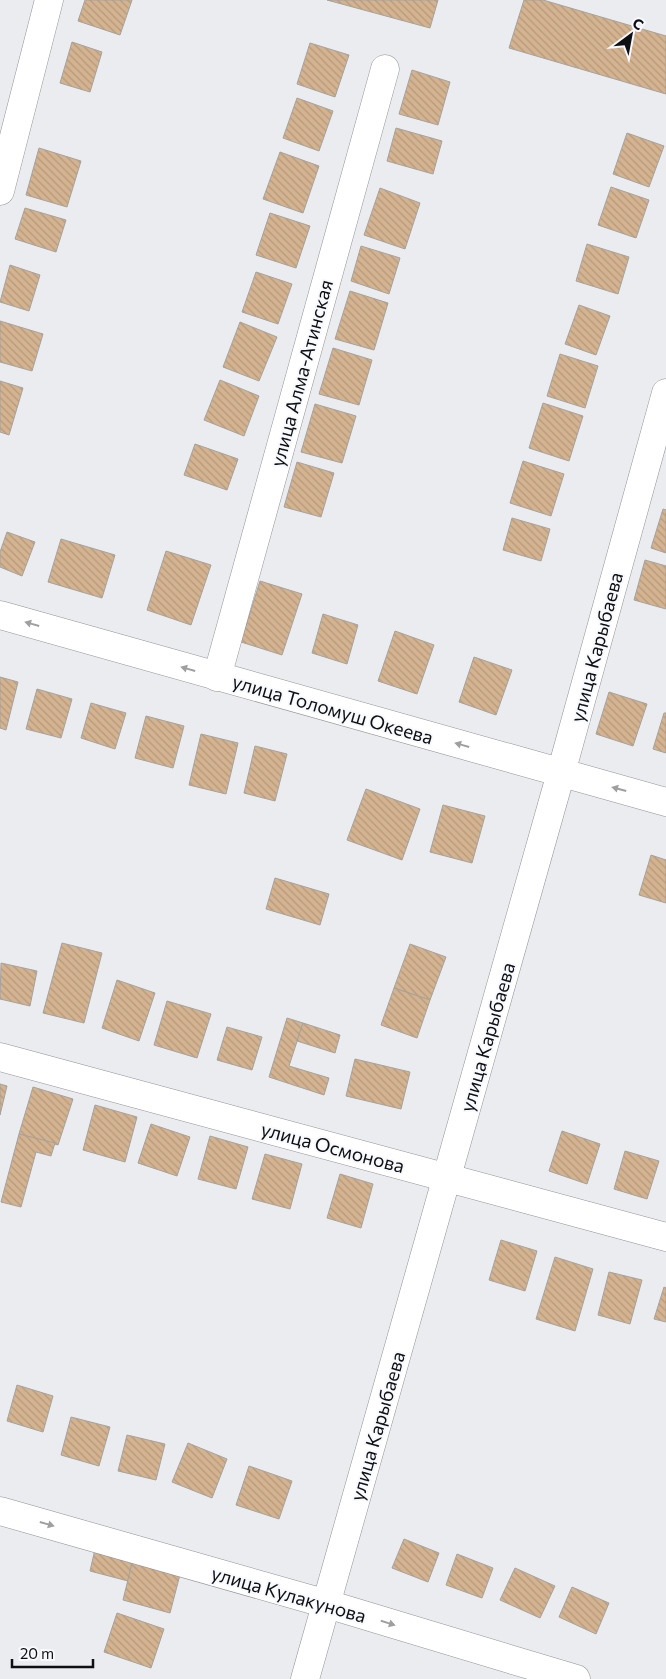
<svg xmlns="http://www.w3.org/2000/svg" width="666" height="1679" font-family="Commissioner,sans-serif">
	<defs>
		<pattern id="building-back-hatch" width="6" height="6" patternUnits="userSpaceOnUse" patternTransform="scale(1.25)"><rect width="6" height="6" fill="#d4b390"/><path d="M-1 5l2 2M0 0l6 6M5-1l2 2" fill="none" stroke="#b5997b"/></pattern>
	</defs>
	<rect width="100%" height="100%" fill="#eaecf0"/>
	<g fill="url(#building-back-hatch)" stroke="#a5a29e">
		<polygon points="85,0 132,0 120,35 78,21"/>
		<polygon points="327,0 438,0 430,28"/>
		<polygon points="524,0 543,0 666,36 666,94 509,48"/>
		<polygon points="72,42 102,52 90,92 60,83"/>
		<polygon points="310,43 349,55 335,97 297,84"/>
		<polygon points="412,70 450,82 438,125 399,114"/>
		<polygon points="297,98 333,111 319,151 283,138"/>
		<polygon points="396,128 442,141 433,174 387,161"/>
		<polygon points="627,133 664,146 649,187 613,174"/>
		<polygon points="39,148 81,161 67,207 26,195"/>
		<polygon points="280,152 319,166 303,213 263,199"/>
		<polygon points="611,187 649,200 636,238 598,225"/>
		<polygon points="380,188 420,203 405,249 364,235"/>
		<polygon points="25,208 66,220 56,252 15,239"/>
		<polygon points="270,213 310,226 296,268 256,255"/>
		<polygon points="587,244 629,257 618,294 576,281"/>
		<polygon points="361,246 400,258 389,294 351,281"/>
		<polygon points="10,265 40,275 29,311 0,302"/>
		<polygon points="256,272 292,284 278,324 242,312"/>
		<polygon points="350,291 388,303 374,350 335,339"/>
		<polygon points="579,305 610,316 596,355 565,344"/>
		<polygon points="0,321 43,334 32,371 0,362"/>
		<polygon points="240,322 277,337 259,381 223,367"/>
		<polygon points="333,348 372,360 359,405 319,394"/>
		<polygon points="560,354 598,366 585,408 547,396"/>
		<polygon points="220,380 259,396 244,436 204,420"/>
		<polygon points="0,381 23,388 9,435 0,432"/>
		<polygon points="543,403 583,416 569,461 529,448"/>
		<polygon points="315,404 356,416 342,463 301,452"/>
		<polygon points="195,444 238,459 227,490 184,475"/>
		<polygon points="523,461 564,474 551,516 510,503"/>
		<polygon points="297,462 334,473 321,517 284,507"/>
		<polygon points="663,509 666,510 666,553 651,548"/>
		<polygon points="512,518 550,529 541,561 503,550"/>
		<polygon points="7,532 35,542 22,576 0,567 0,552"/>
		<polygon points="61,539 115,555 102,598 48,582"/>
		<polygon points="166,551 211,565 191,625 147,610"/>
		<polygon points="645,560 666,566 666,609 634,600"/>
		<polygon points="260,581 302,594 282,655 241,642"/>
		<polygon points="323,614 358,625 347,664 312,653"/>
		<polygon points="395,631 434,645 417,694 378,681"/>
		<polygon points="474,657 512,670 496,715 459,702"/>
		<polygon points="0,677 18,682 6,730 0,728"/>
		<polygon points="37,689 72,699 61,738 26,729"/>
		<polygon points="609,692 647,704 633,746 596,734"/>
		<polygon points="91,703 126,713 115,749 81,738"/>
		<polygon points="664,713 666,713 666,753 653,749"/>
		<polygon points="146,716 184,726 173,768 135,758"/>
		<polygon points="201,734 238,743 226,794 189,785"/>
		<polygon points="255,746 287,754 275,801 244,793"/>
		<polygon points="366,789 420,809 402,860 347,840"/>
		<polygon points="443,805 485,816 472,863 430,852"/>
		<polygon points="651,855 666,860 666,903 639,895"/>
		<polygon points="275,878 329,894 320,925 266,909"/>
		<polygon points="62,943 102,953 84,1023 43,1013"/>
		<polygon points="410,944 446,957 430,1000 394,988"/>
		<polygon points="1,963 37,971 30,1006 0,999"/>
		<polygon points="117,980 155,993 139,1041 102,1028"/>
		<polygon points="394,988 430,1000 417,1038 381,1025"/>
		<polygon points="167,1001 211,1014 197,1058 154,1045"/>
		<polygon points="287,1018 303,1023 289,1066 329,1078 324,1095 269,1077"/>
		<polygon points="303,1023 340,1035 335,1053 297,1041"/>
		<polygon points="227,1027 262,1037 252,1070 217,1060"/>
		<polygon points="355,1059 410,1072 401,1109 346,1096"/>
		<polygon points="0,1084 7,1086 0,1115"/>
		<polygon points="33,1087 73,1099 58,1145 19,1134"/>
		<polygon points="95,1105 137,1117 125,1162 83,1150"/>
		<polygon points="151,1124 190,1137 177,1176 138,1163"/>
		<polygon points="562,1131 600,1144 587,1184 549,1171"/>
		<polygon points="19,1134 55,1143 51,1156 36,1152 21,1207 1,1202"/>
		<polygon points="210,1136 248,1147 236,1189 198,1179"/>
		<polygon points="625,1151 659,1161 647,1199 614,1189"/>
		<polygon points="265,1154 302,1164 290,1209 252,1199"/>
		<polygon points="340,1174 373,1184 361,1228 327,1218"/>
		<polygon points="501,1240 537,1251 525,1291 489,1280"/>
		<polygon points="555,1257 593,1269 575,1331 536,1319"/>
		<polygon points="609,1272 642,1280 630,1324 598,1315"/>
		<polygon points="664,1287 666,1288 666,1322 654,1319"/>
		<polygon points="17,1385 53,1396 43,1432 7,1421"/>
		<polygon points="71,1417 110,1427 99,1466 61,1455"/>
		<polygon points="127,1435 165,1444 156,1480 118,1471"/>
		<polygon points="188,1443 227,1459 212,1498 172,1482"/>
		<polygon points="249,1466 292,1481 279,1519 236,1505"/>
		<polygon points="404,1539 439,1553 428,1582 392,1568"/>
		<polygon points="96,1545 134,1555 128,1581 90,1571"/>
		<polygon points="457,1554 493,1568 482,1598 446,1585"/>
		<polygon points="134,1555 182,1567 170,1613 123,1600"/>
		<polygon points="515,1568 555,1586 540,1618 500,1600"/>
		<polygon points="572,1587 609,1603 596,1634 559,1617"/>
		<polygon points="117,1613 164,1629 151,1668 104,1652"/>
	</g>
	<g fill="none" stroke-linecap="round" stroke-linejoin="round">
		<defs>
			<g id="minor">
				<polyline points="0,191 49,0"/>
				<polyline points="217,677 385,69"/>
				<polyline points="0,1057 666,1237"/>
				<polyline points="305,1679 561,773 666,393"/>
			</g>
			<g id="tertiary">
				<polyline points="0,615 666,802"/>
				<polyline points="0,1511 327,1604 576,1679"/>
			</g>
		</defs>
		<use href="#minor" stroke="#909296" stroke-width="29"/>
		<use href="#tertiary" stroke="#909296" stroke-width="29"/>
		<use href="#minor" stroke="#fff" stroke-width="28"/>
		<use href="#tertiary" stroke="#fff" stroke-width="28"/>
	</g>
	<defs><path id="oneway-solid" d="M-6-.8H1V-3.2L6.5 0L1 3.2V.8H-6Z" transform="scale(1.25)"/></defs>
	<g fill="#9f9f9f">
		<use href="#oneway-solid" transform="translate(32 624) rotate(-164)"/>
		<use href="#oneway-solid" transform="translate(188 669) rotate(-164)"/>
		<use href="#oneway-solid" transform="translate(462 745) rotate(-164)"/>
		<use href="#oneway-solid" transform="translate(619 789) rotate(-165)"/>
		<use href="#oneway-solid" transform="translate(47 1524) rotate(16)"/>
		<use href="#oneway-solid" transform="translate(388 1623) rotate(17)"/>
	</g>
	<g text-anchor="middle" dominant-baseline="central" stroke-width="4" stroke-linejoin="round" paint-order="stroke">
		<g font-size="19" fill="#0e0f10" stroke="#f7f9fe">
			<text transform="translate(301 373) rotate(-75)">улица Алма-Атинская</text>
			<text transform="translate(596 647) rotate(-75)">улица Карыбаева</text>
			<text transform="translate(333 709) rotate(16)">улица Толомуш Океева</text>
			<text transform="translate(487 1037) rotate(-74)">улица Карыбаева</text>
			<text transform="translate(333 1147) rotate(15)">улица Осмонова</text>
			<text transform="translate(377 1426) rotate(-74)">улица Карыбаева</text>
			<text transform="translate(289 1594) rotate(16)">улица Кулакунова</text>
		</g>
	</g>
	<g transform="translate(631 35) rotate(32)" stroke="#f7f9fe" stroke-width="4" paint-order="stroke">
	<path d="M0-4L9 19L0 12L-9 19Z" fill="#0e0f10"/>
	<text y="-8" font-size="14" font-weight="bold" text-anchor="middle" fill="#0e0f10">С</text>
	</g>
	<path d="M12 1659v8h81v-8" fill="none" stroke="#0e0f10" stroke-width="2.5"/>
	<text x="20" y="1659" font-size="15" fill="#0e0f10" stroke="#f7f9fe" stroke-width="4" paint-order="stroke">20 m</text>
</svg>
